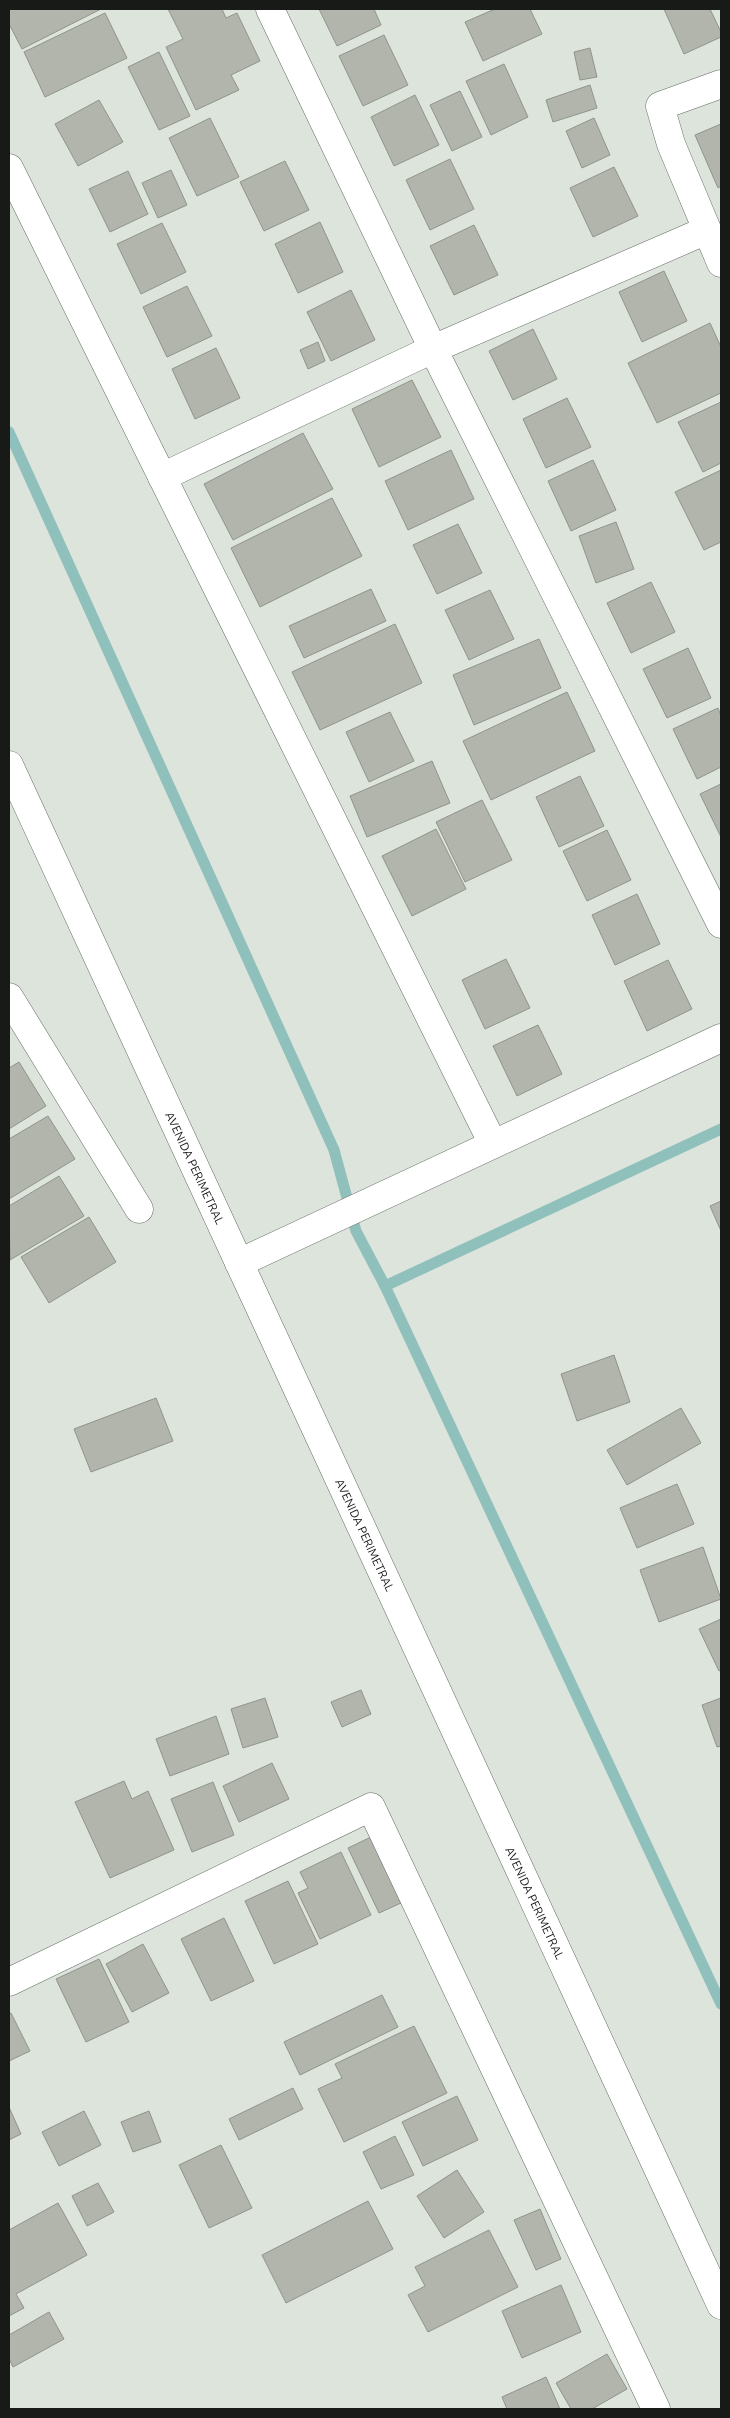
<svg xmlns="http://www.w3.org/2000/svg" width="730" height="2418" font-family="Ubuntu,sans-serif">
	<rect width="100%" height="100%" fill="#dce4dc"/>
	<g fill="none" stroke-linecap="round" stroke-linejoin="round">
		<g stroke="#90c0bb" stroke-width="11">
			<polyline points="9,432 334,1150 356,1231 385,1286 721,2004"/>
			<polyline points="385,1286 721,1129"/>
		</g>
	</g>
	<g fill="#b1b5ab" stroke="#90948b">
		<polygon points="9,9 101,9 22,49 9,24"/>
		<polygon points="168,9 222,9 226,18 237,13 260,61 231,75 239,90 196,110 166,47 183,39"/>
		<polygon points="319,9 374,9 381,25 337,46"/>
		<polygon points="495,9 530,9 542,34 483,61 465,22"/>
		<polygon points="664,9 710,9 721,32 721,37 684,54"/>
		<polygon points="105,13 127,58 45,97 24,52"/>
		<polygon points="384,35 408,85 363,106 339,56"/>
		<polygon points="590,48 597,77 580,80 574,52"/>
		<polygon points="159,52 190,116 159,130 128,67"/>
		<polygon points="504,64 528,117 491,135 466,81"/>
		<polygon points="590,85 597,108 553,122 546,100"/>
		<polygon points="460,91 482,137 452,151 430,105"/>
		<polygon points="415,95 439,145 394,166 371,117"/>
		<polygon points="99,100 123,142 78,166 55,124"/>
		<polygon points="210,118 239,177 197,196 169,138"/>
		<polygon points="594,118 610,155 582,168 566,131"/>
		<polygon points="721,124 721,186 718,188 695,135"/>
		<polygon points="450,159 474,209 430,230 406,180"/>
		<polygon points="285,161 309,210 264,231 240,182"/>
		<polygon points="614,167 638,216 593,237 570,188"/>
		<polygon points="171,170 187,205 158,218 142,183"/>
		<polygon points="128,171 148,214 110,232 89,189"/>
		<polygon points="320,222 343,272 298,293 275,244"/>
		<polygon points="162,223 186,272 141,294 117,244"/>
		<polygon points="474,225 498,275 454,295 430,246"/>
		<polygon points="664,271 687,321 642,342 619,292"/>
		<polygon points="187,286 212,336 167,357 143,307"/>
		<polygon points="351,290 375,340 331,361 307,312"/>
		<polygon points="710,323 721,347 721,393 657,423 628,363"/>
		<polygon points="533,329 557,379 513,400 489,351"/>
		<polygon points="318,342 325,361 308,369 300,350"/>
		<polygon points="216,348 240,398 195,419 172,369"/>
		<polygon points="412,380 441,437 379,467 352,409"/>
		<polygon points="567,398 591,447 546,468 523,419"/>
		<polygon points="721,402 721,463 703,472 678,422"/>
		<polygon points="303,433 333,489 233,540 204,484"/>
		<polygon points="451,450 474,499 408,530 385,481"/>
		<polygon points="593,460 616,510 571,531 548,481"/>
		<polygon points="721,470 721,542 704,550 675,492"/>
		<polygon points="332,498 362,556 260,607 231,548"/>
		<polygon points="616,522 634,569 596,583 579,536"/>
		<polygon points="458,524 482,573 437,594 413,545"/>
		<polygon points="651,582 675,632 631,653 607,603"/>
		<polygon points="371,589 386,621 304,658 289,626"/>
		<polygon points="490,590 514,639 469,660 445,610"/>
		<polygon points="395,624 422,683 320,730 292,672"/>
		<polygon points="539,639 561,688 474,725 453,675"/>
		<polygon points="688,648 711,698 667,718 643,669"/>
		<polygon points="567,692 595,751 491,800 463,741"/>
		<polygon points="718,708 721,716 721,767 697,779 673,729"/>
		<polygon points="390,712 414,761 369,782 346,732"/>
		<polygon points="432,761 450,803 367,837 350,796"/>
		<polygon points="580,776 604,826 559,847 536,797"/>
		<polygon points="721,784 721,837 700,794"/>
		<polygon points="482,800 512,860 465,882 436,822"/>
		<polygon points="436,829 466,889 412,916 382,856"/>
		<polygon points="607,830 631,880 587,901 563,851"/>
		<polygon points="637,894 660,944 615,965 592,915"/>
		<polygon points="506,959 530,1008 485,1029 462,980"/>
		<polygon points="668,960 692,1009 647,1031 624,981"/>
		<polygon points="538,1025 562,1074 517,1096 493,1046"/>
		<polygon points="19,1062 46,1106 9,1129 9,1068"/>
		<polygon points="48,1116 75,1159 9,1199 9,1139"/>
		<polygon points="59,1176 84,1216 10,1260 9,1206"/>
		<polygon points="721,1201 721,1231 710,1206"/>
		<polygon points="89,1217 116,1262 49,1303 21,1257"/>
		<polygon points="614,1355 630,1402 577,1421 561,1374"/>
		<polygon points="156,1398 173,1441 91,1472 74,1429"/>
		<polygon points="681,1408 701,1443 627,1485 607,1450"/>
		<polygon points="677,1484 694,1524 637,1548 620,1508"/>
		<polygon points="703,1547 721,1599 659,1622 640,1570"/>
		<polygon points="721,1619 721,1670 719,1671 699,1629"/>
		<polygon points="361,1690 371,1714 342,1727 331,1702"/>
		<polygon points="265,1698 278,1737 243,1748 231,1709"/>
		<polygon points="721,1698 721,1746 717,1747 702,1705"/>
		<polygon points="216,1716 229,1754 170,1776 156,1739"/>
		<polygon points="272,1763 289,1799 239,1822 223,1786"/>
		<polygon points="124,1781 132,1799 148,1791 174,1850 110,1878 75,1802"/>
		<polygon points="213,1782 234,1835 192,1852 171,1799"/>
		<polygon points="371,1837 401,1903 379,1913 348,1848"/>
		<polygon points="341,1852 371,1915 320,1939 298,1893 308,1888 300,1872"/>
		<polygon points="288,1881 318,1944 274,1964 245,1901"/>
		<polygon points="224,1918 254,1981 211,2001 181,1939"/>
		<polygon points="143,1944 169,1993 132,2012 106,1964"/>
		<polygon points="99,1959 129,2022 86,2042 56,1979"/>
		<polygon points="382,1995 398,2027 300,2075 284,2042"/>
		<polygon points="11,2013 30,2051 9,2061 9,2014"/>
		<polygon points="414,2026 447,2093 344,2142 318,2089 342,2078 335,2064"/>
		<polygon points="293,2088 303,2109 239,2140 229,2119"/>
		<polygon points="457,2096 478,2140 423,2166 402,2122"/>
		<polygon points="9,2107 21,2134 9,2140"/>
		<polygon points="84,2111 101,2145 59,2166 42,2132"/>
		<polygon points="149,2111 161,2142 133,2152 121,2122"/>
		<polygon points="395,2136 414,2175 381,2189 363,2152"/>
		<polygon points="221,2145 252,2208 209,2228 179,2165"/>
		<polygon points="457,2170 484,2212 444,2238 417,2196"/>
		<polygon points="98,2183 114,2212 87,2226 72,2196"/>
		<polygon points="368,2201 393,2249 286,2303 262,2255"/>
		<polygon points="58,2203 87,2255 16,2294 24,2308 9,2316 9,2230"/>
		<polygon points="540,2209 561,2259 536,2270 514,2220"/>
		<polygon points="489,2230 518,2287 428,2332 408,2295 425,2286 415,2267"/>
		<polygon points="561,2285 581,2332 522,2358 502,2311"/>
		<polygon points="49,2312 64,2339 13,2367 9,2359 9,2335"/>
		<polygon points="607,2354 627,2389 592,2409 571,2409 556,2383"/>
		<polygon points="546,2377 560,2409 507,2409 502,2397"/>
	</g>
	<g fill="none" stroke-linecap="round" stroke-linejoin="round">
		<defs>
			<g id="minor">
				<polyline points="270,9 433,349 721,924"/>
				<polyline points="721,84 660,106 671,144 721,263"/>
				<polyline points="9,168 493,1144"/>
				<polyline points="162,477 433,349 707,230"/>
				<polyline points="9,765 721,2305"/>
				<polyline points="9,997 139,1209"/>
				<polyline points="239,1263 721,1038"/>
				<polyline points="9,1982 371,1807 656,2409"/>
			</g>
		</defs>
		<use href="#minor" stroke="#656c65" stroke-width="29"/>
		<use href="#minor" stroke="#fff" stroke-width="28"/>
	</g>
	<g text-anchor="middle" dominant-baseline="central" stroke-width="4" stroke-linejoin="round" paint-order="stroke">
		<g font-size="12" fill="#171a17" stroke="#fff">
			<text transform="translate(195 1168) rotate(65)">AVENIDA PERIMETRAL</text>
			<text transform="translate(365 1535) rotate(65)">AVENIDA PERIMETRAL</text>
			<text transform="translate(535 1903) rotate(65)">AVENIDA PERIMETRAL</text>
		</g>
	</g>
	<rect width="730" height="2418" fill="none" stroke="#171a17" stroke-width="20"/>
</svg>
